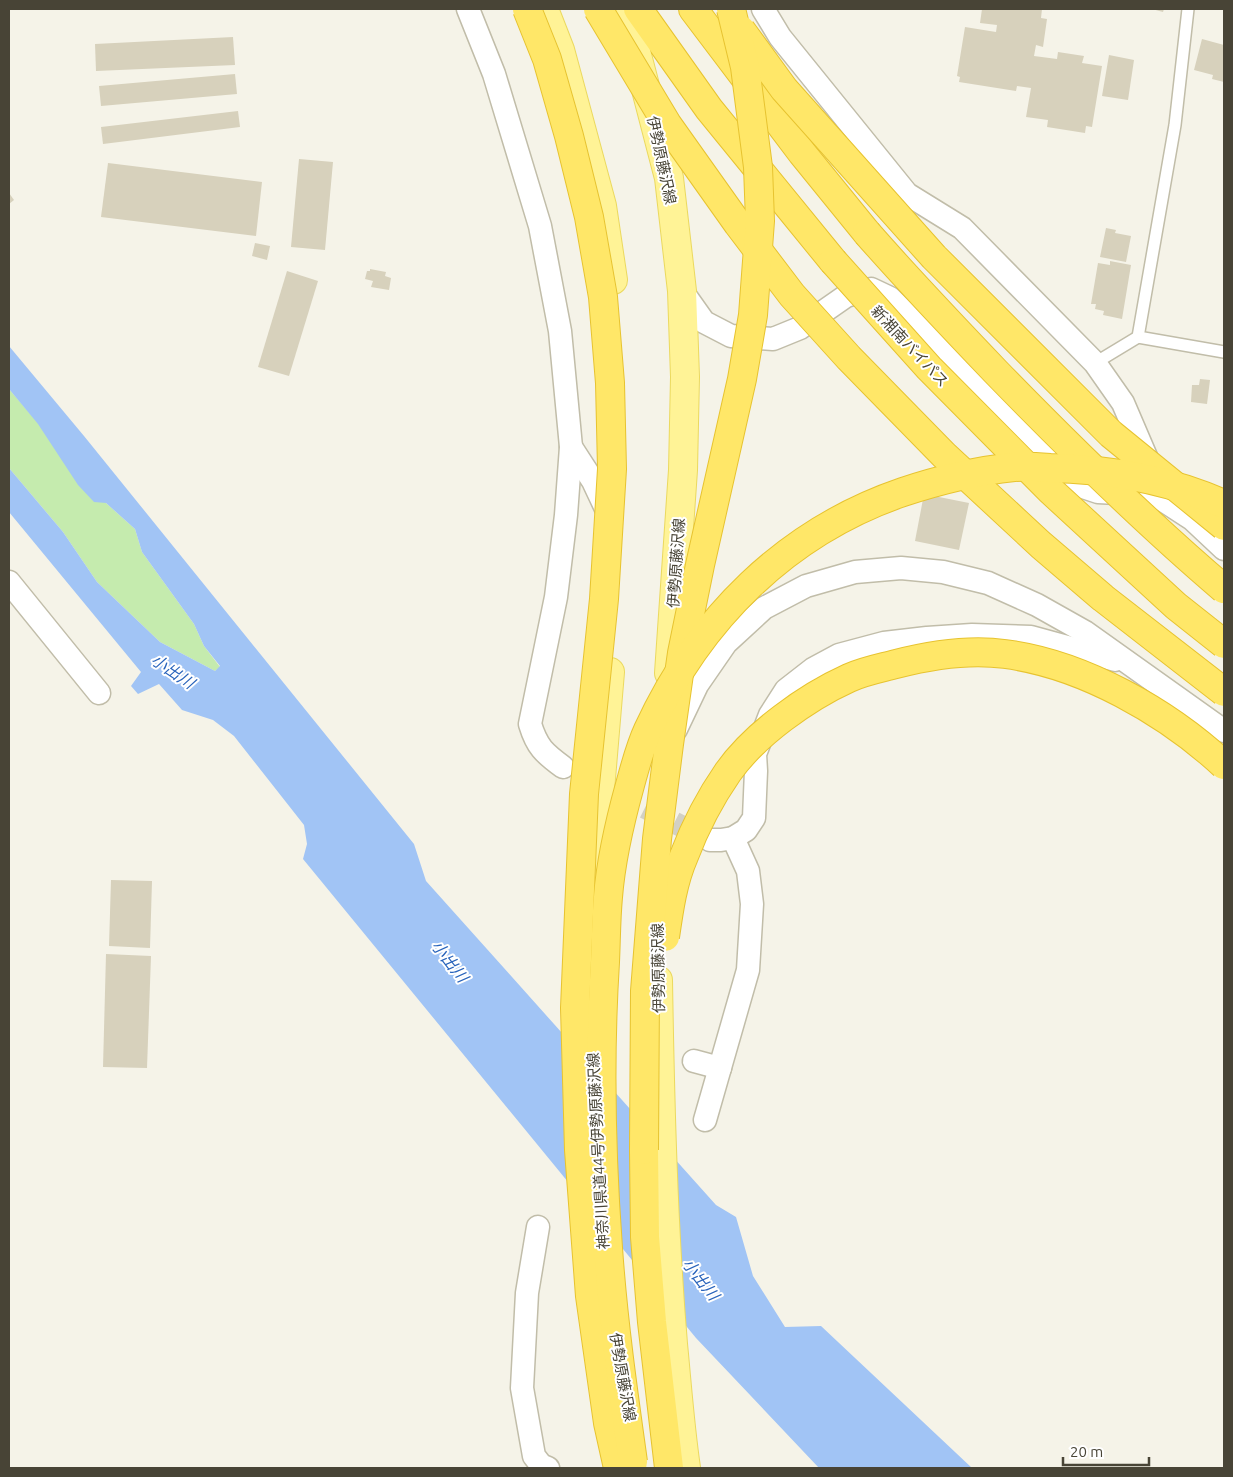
<svg xmlns="http://www.w3.org/2000/svg" width="1233" height="1477" font-family="Ubuntu,'Noto Sans JP',sans-serif">
	<rect width="100%" height="100%" fill="#f5f3e8"/>
	<polygon fill="#c5ebae" points="9,389 106,503 135,529 142,552 194,624 204,646 220,667 215,671 160,642 97,582 63,532 9,468"/>
	<polygon fill="#a1c4f5" points="9,346 84,436 414,844 426,881 716,1205 736,1217 753,1276 785,1327 821,1326 972,1468 819,1468 696,1338 303,859 307,844 304,825 234,736 213,720 182,710 159,684 138,694 131,686 141,672 9,512 9,468 63,532 97,582 160,642 215,671 220,666 204,646 194,624 142,552 135,529 106,503 94,502 78,485 38,424 9,389"/>
	<g fill="#d7d1bc">
		<polygon points="982,9 1042,9 1041,18 1047,19 1043,47 1036,45 1034,56 1057,59 1058,52 1084,56 1082,63 1102,66 1092,127 1086,126 1085,133 1047,127 1048,120 1026,117 1031,88 1017,86 1016,91 959,82 960,77 957,76 965,27 996,32 997,25 980,23"/>
		<polygon points="1152,9 1164,9 1163,12"/>
		<polygon points="233,37 235,65 96,71 95,44"/>
		<polygon points="1202,39 1224,45 1224,82 1212,79 1213,75 1194,70"/>
		<polygon points="1109,55 1134,60 1128,100 1102,96"/>
		<polygon points="235,74 237,94 101,106 99,86"/>
		<polygon points="238,111 240,127 103,144 101,127"/>
		<polygon points="299,159 333,162 325,250 291,247"/>
		<polygon points="108,163 262,182 256,236 101,217"/>
		<polygon points="9,193 14,200 9,204"/>
		<polygon points="1106,228 1116,230 1115,233 1131,236 1126,262 1100,257"/>
		<polygon points="255,243 270,246 267,260 252,256"/>
		<polygon points="1110,261 1131,265 1122,319 1103,315 1104,311 1095,309 1096,304 1091,304 1098,263 1110,265"/>
		<polygon points="370,269 386,272 385,276 391,278 389,290 371,287 373,281 365,279 367,271 370,271"/>
		<polygon points="287,271 318,281 289,376 258,367"/>
		<polygon points="1200,379 1210,380 1207,404 1191,402 1192,385 1199,385"/>
		<polygon points="924,494 969,503 959,550 915,541"/>
		<polygon points="111,880 152,881 150,948 109,946"/>
		<polygon points="106,954 151,956 147,1068 103,1067"/>
	</g>
	<g fill="none" stroke-linecap="round" stroke-linejoin="round">
		<polyline stroke="#d2d0c4" stroke-width="22" stroke-dasharray="22 11" stroke-linecap="butt" points="586,778 709,840"/>
		<defs>
			<g id="service">
				<polyline points="1138,337 1175,125 1188,9"/>
				<polyline points="1095,363 1138,337 1224,352"/>
			</g>
			<g id="minor">
				<path d="M468,9L494,74L540,226L560,331L571,447L566,515L556,597L530,724C537,747 544,753 563,767"/>
				<polyline points="763,9 780,37 907,194 962,228 1095,363 1123,403 1150,466"/>
				<polyline points="682,291 704,322 731,336 773,339 800,328 846,296 871,289 890,298 1080,486 1098,492 1155,495 1192,519 1224,549"/>
				<polyline points="571,447 593,481 610,517"/>
				<polyline points="9,582 99,693"/>
				<polyline points="676,729 697,685 726,643 764,608 806,586 855,572 901,568 943,572 988,583 1037,605 1085,632 1224,731"/>
				<polyline points="710,840 721,840 733,838 746,830 754,818 756,771 755,754 770,715 786,690 813,669 839,655 884,643 927,638 972,635 1031,637 1115,660"/>
				<polyline points="694,1061 720,1068"/>
				<polyline points="705,1120 748,970 752,904 748,871 733,838"/>
				<polyline points="538,1227 527,1293 522,1388 534,1456 541,1465 548,1468"/>
			</g>
			<g id="primary">
				<polyline points="544,9 560,50 602,206 613,280"/>
				<polyline points="625,9 669,178 682,291 685,377 683,470 669,673"/>
				<path d="M658,980C660,1102 663,1223 673,1344C677,1385 680,1427 686,1468"/>
				<polyline points="591,989 594,861 610,672"/>
			</g>
			<g id="motorway">
				<polyline points="638,9 709,109 833,261"/>
				<polyline points="693,9 802,153 867,233"/>
				<polyline points="644,1150 645,1237 652,1322 669,1468"/>
			</g>
		</defs>
		<use href="#service" stroke="#c1bda9" stroke-width="14"/>
		<use href="#minor" stroke="#c1bda9" stroke-width="25"/>
		<use href="#primary" stroke="#ebd95f" stroke-width="30"/>
		<use href="#motorway" stroke="#e7c330" stroke-width="30"/>
		<use href="#service" stroke="#fff" stroke-width="11"/>
		<use href="#minor" stroke="#fff" stroke-width="22"/>
		<use href="#primary" stroke="#fff396" stroke-width="28"/>
		<use href="#motorway" stroke="#ffe768" stroke-width="28"/>
		<defs>
			<g id="motorway-bridge">
				<polyline points="527,9 547,59 569,136 589,217 603,297 610,383 612,469 604,599 584,794 575,1008 579,1150 590,1296 608,1423 618,1468"/>
				<polyline points="598,9 667,124 738,224 792,295 849,358 944,455 1041,545 1103,598 1224,692"/>
				<polyline points="741,30 784,89 934,257 1111,434 1224,526"/>
				<path d="M867,233C909,281 952,326 996,372C1069,447 1144,521 1224,589"/>
				<polyline points="833,261 929,368 1050,490 1176,606 1224,644"/>
				<path d="M665,937C669,909 673,881 684,856C695,827 710,798 728,772C755,734 807,697 849,678C864,671 881,668 896,664C931,655 969,649 1005,654C1083,664 1167,712 1224,765"/>
				<polyline points="644,1150 645,991 657,839 669,744 682,653 700,565 742,379 753,315 760,221 758,167 745,67 731,9"/>
				<path d="M633,1462C623,1391 613,1320 608,1248C601,1153 599,1057 605,962C606,940 606,918 608,897C611,859 620,821 630,785C635,767 640,747 648,730C699,619 786,532 903,492C939,480 976,471 1014,467C1026,466 1038,467 1050,468C1111,469 1169,480 1224,504"/>
			</g>
		</defs>
		<use href="#motorway-bridge" stroke="#e7c330" stroke-width="30" stroke-linecap="butt"/>
		<use href="#motorway-bridge" stroke="#ffe768" stroke-width="28"/>
	</g>
	<g text-anchor="middle" dominant-baseline="central" stroke-width="4" stroke-linejoin="round" paint-order="stroke">
		<g font-size="15" fill="#484436" stroke="#fff">
			<text transform="translate(662 160) rotate(78)">伊勢原藤沢線</text>
			<text transform="translate(910 346) rotate(47)">新湘南バイパス</text>
			<text transform="translate(676 563) rotate(-86)">伊勢原藤沢線</text>
			<text transform="translate(658 968) rotate(-91)">伊勢原藤沢線</text>
			<text transform="translate(598 1151) rotate(-93)">神奈川県道44号伊勢原藤沢線</text>
			<text transform="translate(623 1377) rotate(80)">伊勢原藤沢線</text>
		</g>
		<g font-size="16" font-style="italic" fill="#2863bb" stroke="#fff">
			<text transform="translate(173 671) rotate(34)">小出川</text>
			<text transform="translate(450 961) rotate(52)">小出川</text>
			<text transform="translate(701 1279) rotate(52)">小出川</text>
		</g>
	</g>
	<rect width="1233" height="1477" fill="none" stroke="#484436" stroke-width="20"/>
	<path d="M1063 1457v8h86v-8" fill="none" stroke="#484436" stroke-width="2.5"/>
	<text x="1070" y="1457" font-size="15" fill="#484436" stroke="#ffffff" stroke-width="4" paint-order="stroke">20 m</text>
</svg>
